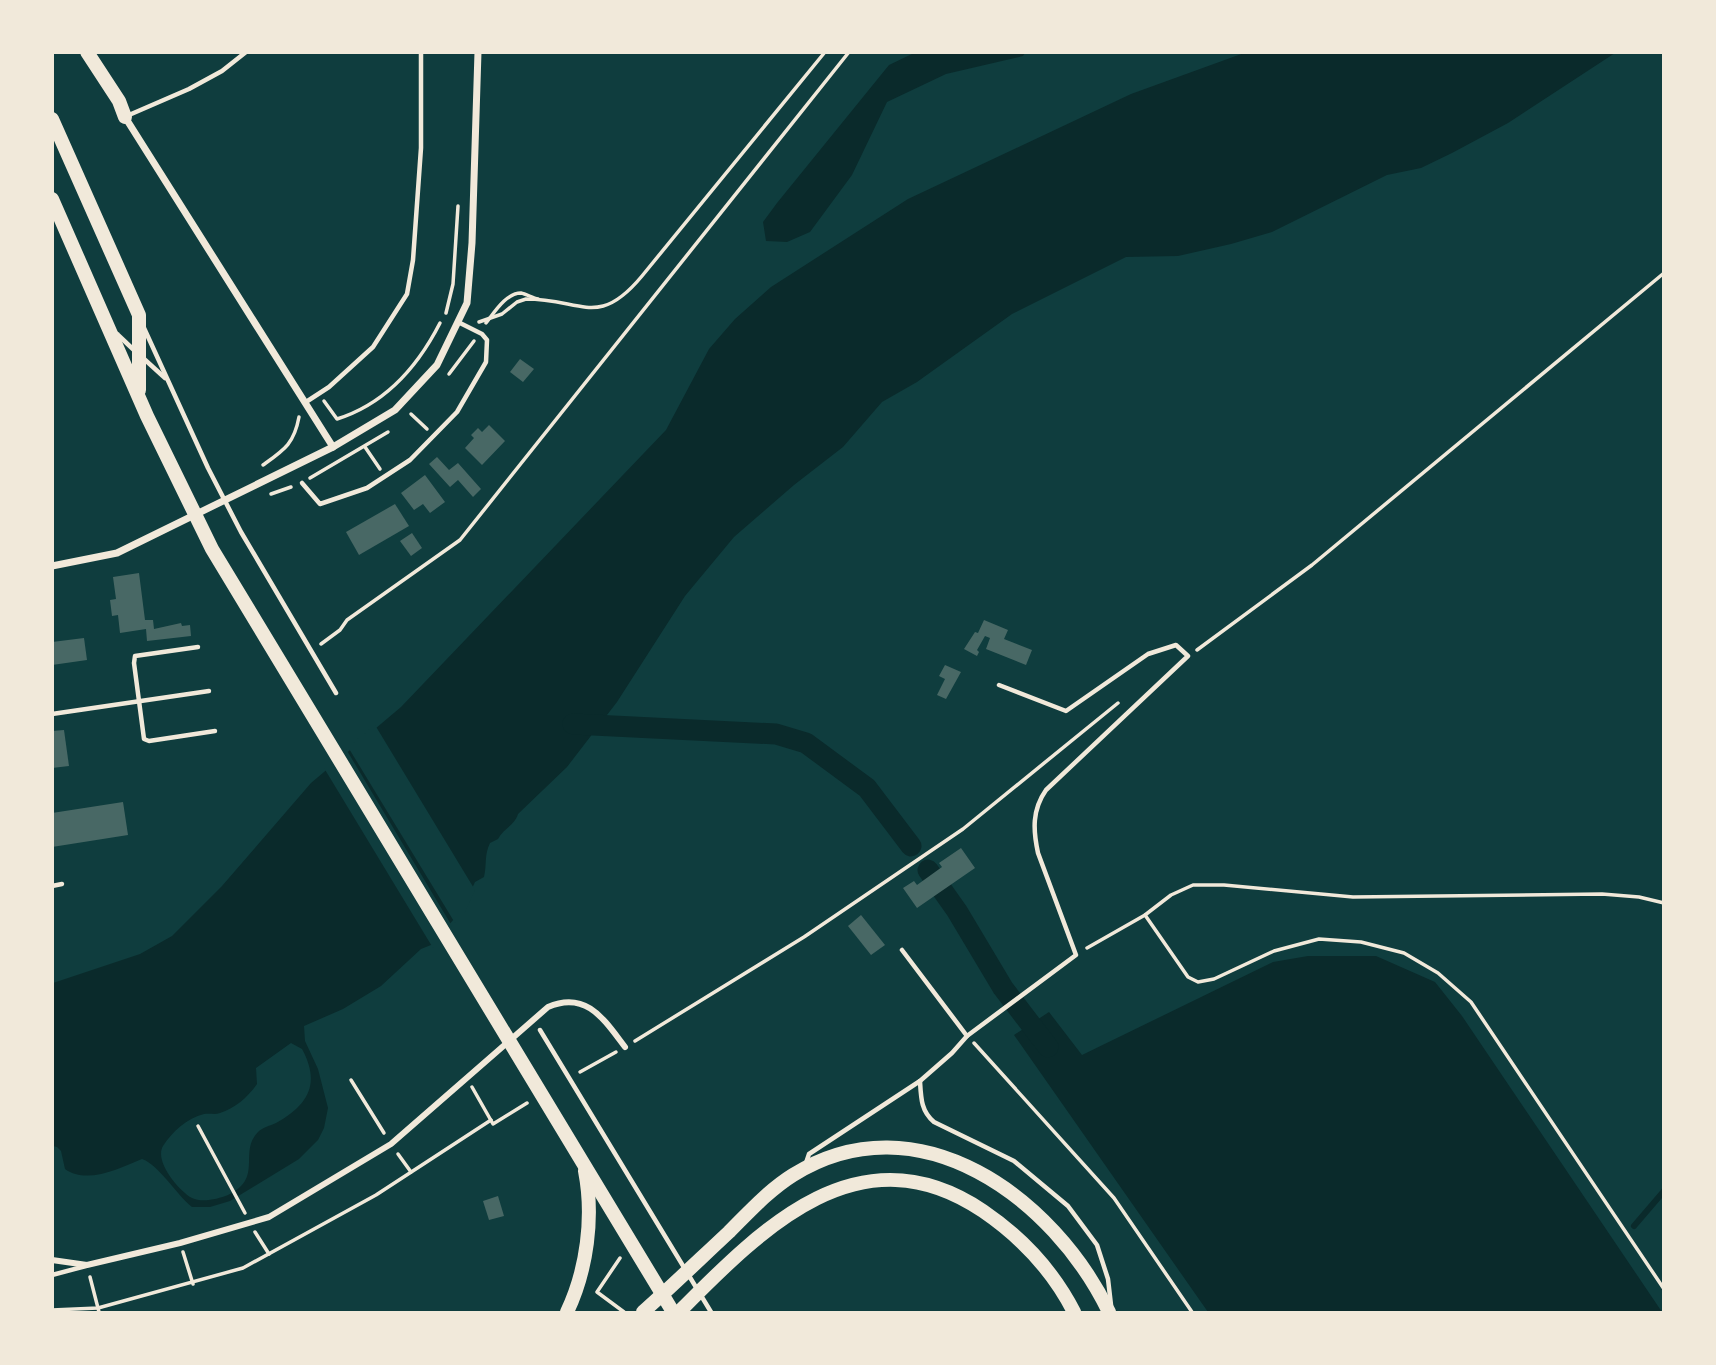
<svg xmlns="http://www.w3.org/2000/svg" width="1716" height="1365" font-family="'Roboto Condensed',sans-serif">
	<rect width="100%" height="100%" fill="#0f3d3e"/>
	<g fill="#0a2a2b" fill-rule="evenodd">
		<polygon points="914,53 1025,53 1023,56 946,74 887,102 852,175 810,232 787,242 766,241 763,222 777,203 889,65"/>
		<path d="M1244,53H1615L1508,123L1452,153L1421,168L1387,175L1272,232L1231,244L1178,256L1126,257L1012,314L917,382L882,402L843,447L794,485L734,537L685,596L617,702L567,767L518,814C515,825 503,829 498,839L490,843C484,855 487,865 484,877L475,882L462,910L431,945L421,949L381,986L343,1009L304,1026L305,1041L318,1069L328,1108L324,1128L318,1140L299,1159L230,1201L210,1207H192C175,1193 159,1165 142,1159C120,1168 87,1185 65,1169L61,1151L57,1147L53,1146V983L140,954L172,936L222,886L311,783L401,707L666,430L709,349L735,319L771,287L908,199L1131,94ZM291,1043L302,1049C321,1084 308,1105 276,1123C270,1126 263,1127 258,1132C238,1153 264,1178 228,1195C218,1199 202,1203 192,1198C178,1190 154,1161 163,1146C172,1132 187,1118 204,1114C210,1113 215,1115 220,1113C235,1108 248,1097 257,1084L256,1068Z"/>
		<polygon points="1308,956 1376,956 1435,982 1462,1016 1662,1312 1208,1312 1014,1035 1049,1012 1082,1055 1273,962"/>
	</g>
	<g fill="#0f3d3e">
		<polygon points="375,725 475,890 465,912 455,923 348,747"/>
		<polygon points="346,749 452,926 433,948 324,768"/>
	</g>
	<g fill="none" stroke-linecap="round" stroke-linejoin="round">
		<polyline stroke="#0a2a2b" stroke-width="6" points="1634,1226 1664,1191"/>
		<g stroke="#0a2a2b" stroke-width="21">
			<polyline points="573,724 776,734 806,743 867,788 911,846"/>
			<polyline points="928,870 957,911 1003,988 1048,1047"/>
		</g>
	</g>
	<g fill="#486865">
		<polygon points="520,359 534,369 523,382 510,372"/>
		<polygon points="489,425 505,441 482,465 465,448 474,438 471,435 478,428 482,432"/>
		<polygon points="437,457 449,470 458,463 481,489 473,497 458,480 450,487 429,464"/>
		<polygon points="425,475 445,502 430,513 423,504 414,510 401,493"/>
		<polygon points="395,504 409,526 359,555 346,532"/>
		<polygon points="412,533 422,548 411,556 400,541"/>
		<polygon points="139,573 145,620 153,620 154,629 181,623 182,626 190,625 191,636 147,641 146,629 120,633 118,615 112,616 110,600 116,599 113,577"/>
		<polygon points="984,620 1008,630 1004,639 1032,650 1026,665 986,649 990,638 985,636 977,650 979,652 977,656 964,649 975,632 978,633"/>
		<polygon points="84,638 87,660 52,665 52,642"/>
		<polygon points="945,665 961,672 946,699 937,695 945,679 939,676"/>
		<polygon points="64,730 69,766 52,768 52,731"/>
		<polygon points="123,802 128,835 52,847 52,813"/>
		<polygon points="961,848 975,868 917,908 903,888 914,881 917,885 942,867 939,863"/>
		<polygon points="861,915 885,945 871,955 848,926"/>
		<polygon points="498,1196 504,1216 489,1220 483,1201"/>
	</g>
	<g fill="none" stroke-linecap="round" stroke-linejoin="round">
		<g stroke="#f1e9da" stroke-width="3.5">
			<polyline points="446,313 453,284 458,206"/>
			<path d="M479,322L502,314L517,302L526,299C582,299 598,329 642,276L825,52"/>
			<path d="M486,323C494,313 506,293 521,293C526,294 533,298 538,299"/>
			<polyline points="449,374 474,341"/>
			<path d="M324,401L337,419C385,404 418,366 440,323"/>
			<polyline points="411,414 427,429"/>
			<polyline points="365,447 380,469"/>
			<path d="M263,465C284,450 294,444 299,417"/>
			<polyline points="310,478 388,432"/>
			<polyline points="271,494 291,487"/>
			<polyline points="321,644 340,630 347,620 460,540 849,52"/>
			<polyline points="1197,650 1312,565 1664,273"/>
			<polyline points="1145,915 1188,977 1198,982 1214,979 1274,951 1319,939 1361,942 1404,953 1438,973 1471,1002 1664,1289"/>
			<polyline points="1087,948 1145,915 1171,895 1193,885 1224,885 1353,897 1602,894 1639,897 1664,903"/>
			<polyline points="635,1041 804,937 963,829 1118,703"/>
			<polyline points="974,1043 1114,1198 1192,1312"/>
			<polyline points="580,1072 616,1052"/>
			<polyline points="351,1080 384,1133"/>
			<polyline points="472,1087 493,1124 527,1103"/>
			<polyline points="198,1126 245,1213"/>
			<polyline points="398,1154 411,1172"/>
			<polyline points="255,1232 269,1254"/>
			<polyline points="183,1252 193,1284"/>
			<polyline points="620,1258 597,1292 624,1312"/>
			<polyline points="90,1277 99,1312"/>
			<polyline points="52,1310 98,1308 243,1268 376,1195 491,1120"/>
		</g>
		<g stroke="#f1e9da" stroke-width="4.5">
			<polyline points="129,115 189,89 222,71 246,52"/>
			<polyline points="144,328 208,468 241,532 336,693"/>
			<polyline points="117,334 136,352"/>
			<polyline points="143,358 165,378"/>
			<polyline points="306,402 329,387 373,347 407,294 413,260 421,148 421,52"/>
			<polyline points="302,483 320,504 367,488 410,460 457,412 486,362 487,340 482,334 458,322"/>
			<polyline points="198,647 135,656 134,663 144,739 149,741 215,731"/>
			<polyline points="52,714 209,691"/>
			<polyline points="52,886 62,884"/>
			<polyline points="902,950 967,1036"/>
			<polyline points="540,1030 711,1312"/>
			<path d="M920,1081C921,1098 921,1111 934,1122L1014,1161L1068,1206L1097,1245L1108,1279L1111,1305"/>
			<path d="M805,1166L809,1154L920,1081L952,1053L967,1036L1076,955L1038,853C1033,830 1032,810 1046,790L1188,656L1176,645L1148,654L1066,711L999,685"/>
			<polyline points="52,1275 86,1266"/>
		</g>
		<path stroke="#f1e9da" stroke-width="6" d="M52,1260L87,1265L180,1243L269,1217L391,1144L548,1007C587,990 605,1021 625,1047"/>
		<g stroke="#f1e9da" stroke-width="7">
			<polyline points="125,117 333,447"/>
			<polyline points="52,566 117,553 333,447 395,410 437,365 467,303 472,243 478,52"/>
		</g>
		<g stroke="#f1e9da" stroke-width="14">
			<polyline points="87,52 119,101 125,117"/>
			<polyline points="52,119 139,315 139,390"/>
			<polyline points="52,199 147,416 212,549 673,1312"/>
			<path d="M567,1312C587,1270 594,1217 585,1171"/>
			<path d="M643,1312C672,1286 700,1259 729,1232C749,1212 769,1190 793,1175C918,1097 1054,1198 1109,1312"/>
			<path d="M679,1312C762,1228 860,1128 983,1211C1021,1237 1053,1271 1074,1312"/>
		</g>
	</g>
	<rect width="1716" height="1365" fill="none" stroke="#f1e9da" stroke-width="108"/>
</svg>
